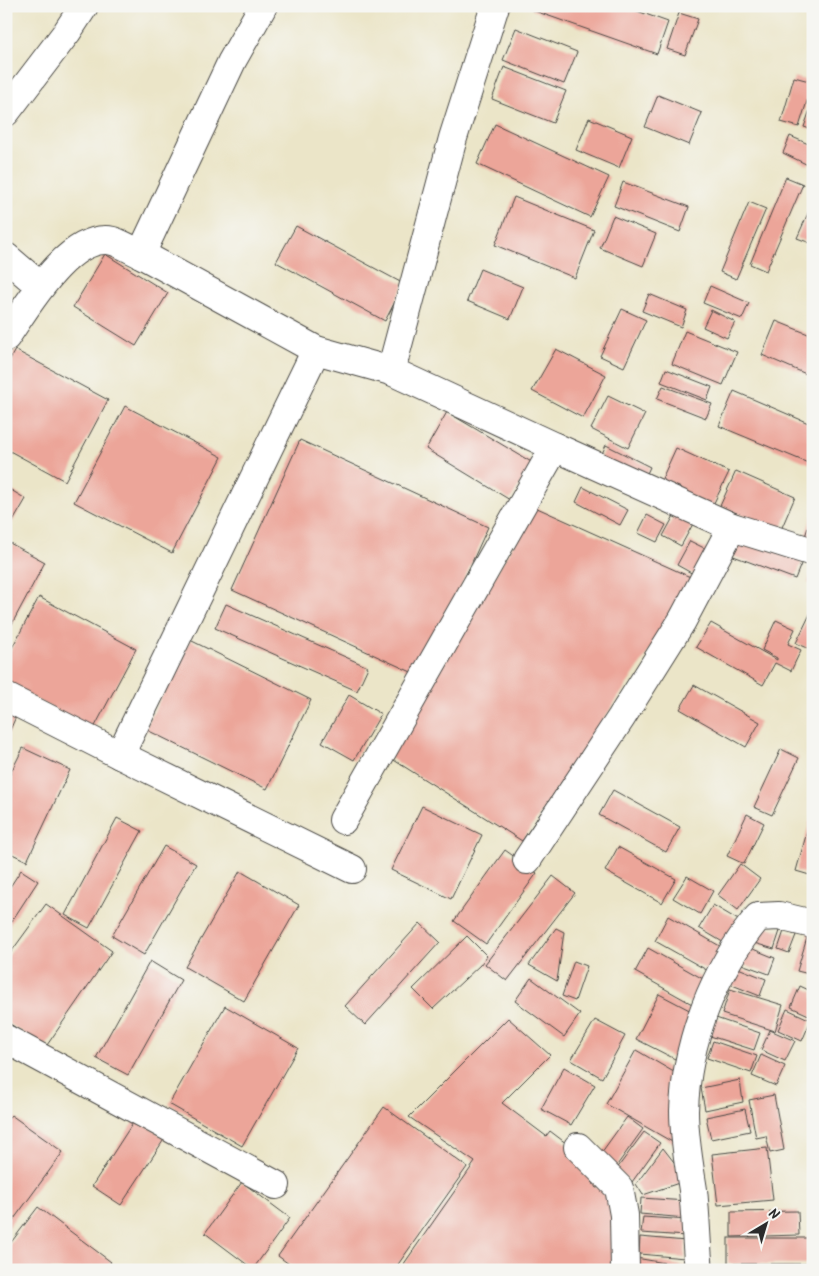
<svg xmlns="http://www.w3.org/2000/svg" width="819" height="1276" font-family="Kalam,sans-serif">
	<rect width="100%" height="100%" fill="#f6f6f2"/>
	<filter id="ink" filterUnits="userSpaceOnUse"><feTurbulence type="fractalNoise" baseFrequency=".02" numOctaves="2"/><feDisplacementMap in="SourceGraphic" scale="10" xChannelSelector="R" yChannelSelector="G"/><feConvolveMatrix kernelMatrix="1 2 1 2 8 2 1 2 1" color-interpolation-filters="sRGB"/></filter>
	<filter id="wash" filterUnits="userSpaceOnUse"><feTurbulence type="fractalNoise" baseFrequency=".0096" numOctaves="4" result="noise"/><feDisplacementMap in="SourceGraphic" scale="20" xChannelSelector="R" yChannelSelector="G"/><feGaussianBlur stdDeviation="1.12" result="paint"/><feColorMatrix in="noise" values="0 0 0 0 0 0 0 0 0 0 0 0 0 0 0 0 0 1.4 0 .05"/><feComposite in="paint" operator="in"/></filter>
	<g filter="url(#wash)">
		<rect width="100%" height="100%" fill="#ebe5c8"/>
		<g id="blocks">
			<g fill="#eca599">
				<polygon points="534,6 623,6 668,22 657,54 532,10"/>
				<polygon points="679,13 698,19 685,55 667,49"/>
				<polygon points="516,28 577,52 564,84 503,60"/>
				<polygon points="504,67 566,91 553,123 492,99"/>
				<polygon points="794,77 813,82 799,127 781,122"/>
				<polygon points="658,95 702,113 689,145 645,127"/>
				<polygon points="813,101 813,130 804,127"/>
				<polygon points="589,118 632,136 619,168 576,150"/>
				<polygon points="495,124 609,177 590,217 477,164"/>
				<polygon points="790,136 813,146 813,155 808,165 783,153"/>
				<polygon points="786,177 803,184 766,271 750,264"/>
				<polygon points="623,182 689,207 680,232 614,206"/>
				<polygon points="514,197 594,230 575,278 495,245"/>
				<polygon points="749,202 766,209 736,279 720,272"/>
				<polygon points="813,202 813,244 797,238"/>
				<polygon points="613,216 656,234 643,266 600,248"/>
				<polygon points="296,226 404,284 385,321 276,262"/>
				<polygon points="105,254 168,293 136,346 73,307"/>
				<polygon points="480,269 523,287 510,319 467,301"/>
				<polygon points="710,286 749,303 742,319 703,303"/>
				<polygon points="649,294 687,310 681,327 642,311"/>
				<polygon points="622,309 646,320 624,367 600,356"/>
				<polygon points="711,310 735,322 727,338 703,327"/>
				<polygon points="776,321 813,336 813,377 762,355"/>
				<polygon points="685,331 737,352 723,385 672,364"/>
				<polygon points="556,349 606,375 583,418 532,391"/>
				<polygon points="15,350 108,400 65,481 6,449 6,366"/>
				<polygon points="666,369 712,387 707,400 661,382"/>
				<polygon points="663,386 712,404 706,418 657,399"/>
				<polygon points="734,391 813,425 813,465 719,426"/>
				<polygon points="608,396 645,414 628,448 591,429"/>
				<polygon points="125,406 222,457 172,553 74,502"/>
				<polygon points="447,412 533,463 510,500 426,449"/>
				<polygon points="300,440 488,527 420,676 232,590"/>
				<polygon points="606,445 650,467 643,482 599,460"/>
				<polygon points="676,448 729,472 712,507 660,483"/>
				<polygon points="736,471 795,497 780,532 720,506"/>
				<polygon points="6,487 26,499 8,530 6,529"/>
				<polygon points="583,487 628,510 620,525 576,502"/>
				<polygon points="535,507 697,580 522,841 389,757"/>
				<polygon points="676,512 694,522 681,546 663,536"/>
				<polygon points="813,514 813,539 805,536"/>
				<polygon points="647,515 666,525 657,542 638,533"/>
				<polygon points="735,534 803,559 795,579 728,554"/>
				<polygon points="6,541 45,562 6,635"/>
				<polygon points="690,541 708,550 695,575 677,565"/>
				<polygon points="813,568 813,584 808,583"/>
				<polygon points="39,597 136,649 93,730 6,684 6,659"/>
				<polygon points="226,604 368,667 357,691 215,628"/>
				<polygon points="813,608 813,643 810,649 796,643"/>
				<polygon points="776,620 795,629 788,644 801,650 791,671 775,663 763,685 696,647 711,623 777,660 777,658 762,650"/>
				<polygon points="190,640 311,700 267,789 145,729"/>
				<polygon points="694,685 760,722 746,747 680,709"/>
				<polygon points="349,695 381,714 354,760 322,742"/>
				<polygon points="6,704 19,710 6,739"/>
				<polygon points="23,748 70,770 27,861 6,851 6,782"/>
				<polygon points="781,749 799,758 772,815 754,807"/>
				<polygon points="613,790 680,827 666,852 599,815"/>
				<polygon points="422,806 482,835 451,899 391,870"/>
				<polygon points="747,814 764,823 744,864 727,856"/>
				<polygon points="812,814 813,814 813,876 796,871"/>
				<polygon points="117,818 142,831 89,928 65,915"/>
				<polygon points="164,846 196,864 144,955 112,936"/>
				<polygon points="618,847 676,879 662,903 605,871"/>
				<polygon points="505,850 537,873 486,944 454,921"/>
				<polygon points="740,864 760,879 738,910 718,895"/>
				<polygon points="21,870 38,881 6,930 6,893"/>
				<polygon points="240,871 299,905 244,1001 185,967"/>
				<polygon points="553,876 575,893 507,981 485,964"/>
				<polygon points="687,876 713,891 700,914 673,898"/>
				<polygon points="812,895 813,895 813,918 807,916"/>
				<polygon points="46,904 112,951 45,1048 6,1021 6,959"/>
				<polygon points="713,905 740,921 726,944 699,928"/>
				<polygon points="668,916 725,949 712,973 655,941"/>
				<polygon points="420,923 440,942 365,1025 345,1006"/>
				<polygon points="759,924 780,931 774,949 754,943"/>
				<polygon points="556,928 564,932 557,981 529,965"/>
				<polygon points="784,931 796,935 789,953 778,949"/>
				<polygon points="809,931 813,932 813,975 797,971"/>
				<polygon points="467,936 487,956 480,965 433,1009 413,989"/>
				<polygon points="743,945 775,958 769,974 736,962"/>
				<polygon points="648,948 705,980 692,1004 635,972"/>
				<polygon points="150,961 181,980 128,1075 96,1058"/>
				<polygon points="574,961 587,966 575,1001 562,996"/>
				<polygon points="733,966 766,979 760,996 727,983"/>
				<polygon points="531,978 580,1014 564,1037 515,1001"/>
				<polygon points="800,986 813,992 813,1017 791,1007"/>
				<polygon points="730,989 783,1005 775,1031 722,1014"/>
				<polygon points="659,994 697,1014 675,1059 636,1039"/>
				<polygon points="225,1006 298,1048 242,1146 169,1104"/>
				<polygon points="787,1009 811,1020 802,1041 778,1030"/>
				<polygon points="508,1018 550,1055 502,1103 546,1136 550,1131 571,1147 596,1188 612,1185 618,1270 406,1270 401,1268 475,1162 409,1117"/>
				<polygon points="716,1018 760,1033 754,1050 710,1036"/>
				<polygon points="595,1020 625,1036 602,1078 571,1060"/>
				<polygon points="770,1030 795,1041 785,1061 761,1050"/>
				<polygon points="713,1041 757,1056 751,1073 707,1058"/>
				<polygon points="636,1050 684,1078 674,1143 606,1104"/>
				<polygon points="761,1055 785,1066 776,1086 752,1076"/>
				<polygon points="6,1061 13,1066 6,1075"/>
				<polygon points="564,1067 595,1085 571,1125 541,1109"/>
				<polygon points="740,1080 743,1102 705,1110 701,1088"/>
				<polygon points="774,1095 784,1150 770,1153 766,1136 756,1138 749,1100"/>
				<polygon points="384,1107 467,1167 394,1270 297,1270 278,1256"/>
				<polygon points="745,1109 750,1131 711,1139 706,1117"/>
				<polygon points="11,1115 63,1152 6,1230 6,1121"/>
				<polygon points="627,1117 643,1129 615,1168 599,1156"/>
				<polygon points="136,1118 165,1138 121,1205 92,1186"/>
				<polygon points="644,1132 660,1143 632,1182 616,1170"/>
				<polygon points="663,1148 688,1180 643,1195 636,1184"/>
				<polygon points="767,1148 773,1200 718,1205 712,1154"/>
				<polygon points="242,1182 290,1218 253,1269 205,1233"/>
				<polygon points="641,1198 687,1201 686,1218 640,1214"/>
				<polygon points="38,1207 111,1262 105,1270 6,1270 6,1249"/>
				<polygon points="798,1211 799,1235 731,1237 731,1212"/>
				<polygon points="643,1217 689,1220 687,1236 641,1233"/>
				<polygon points="640,1237 686,1241 685,1258 639,1254"/>
				<rect x="728" y="1238" width="82" height="26"/>
				<polygon points="636,1258 694,1268 694,1270 634,1270"/>
				<rect x="739" y="1268" width="54" height="2"/>
			</g>
		</g>
	</g>
	<g filter="url(#ink)">
		<use href="#blocks" fill-opacity="0" stroke="#484743" stroke-width="1"/>
		<g fill="none" stroke-linecap="round" stroke-linejoin="round">
			<defs>
				<g id="minor">
					<polyline points="6,112 67,32 84,6"/>
					<polyline points="141,254 232,61 263,6"/>
					<polyline points="6,257 40,286"/>
					<path d="M6,337C26,308 70,231 113,241C122,244 132,250 141,254L316,350L391,371L555,447"/>
					<polyline points="391,371 453,138 495,6"/>
					<polyline points="6,697 120,755 352,869"/>
					<polyline points="120,755 316,350"/>
					<polyline points="343,820 555,447 732,527 813,552"/>
					<polyline points="527,860 621,718 682,621 732,527"/>
					<polyline points="6,1039 276,1185"/>
					<polyline points="578,1147 619,1188 624,1215 625,1270"/>
					<path d="M699,1270C696,1243 696,1217 693,1190C689,1164 684,1138 684,1111C686,1041 714,970 758,917L779,916L813,924"/>
				</g>
			</defs>
			<use href="#minor" stroke="#484743" stroke-width="30"/>
			<use href="#minor" stroke="#fff" stroke-width="28"/>
		</g>
	</g>
	<rect width="819" height="1276" fill="none" stroke="#f6f6f2" stroke-width="25"/>
	<g transform="translate(766 1224) rotate(38)" stroke="#f6f6f2" stroke-width="4" paint-order="stroke">
	<path d="M0-4L9 19L0 12L-9 19Z" fill="#2b2b2b"/>
	<text y="-8" font-size="14" font-weight="bold" text-anchor="middle" fill="#2b2b2b">N</text>
	</g>
</svg>
